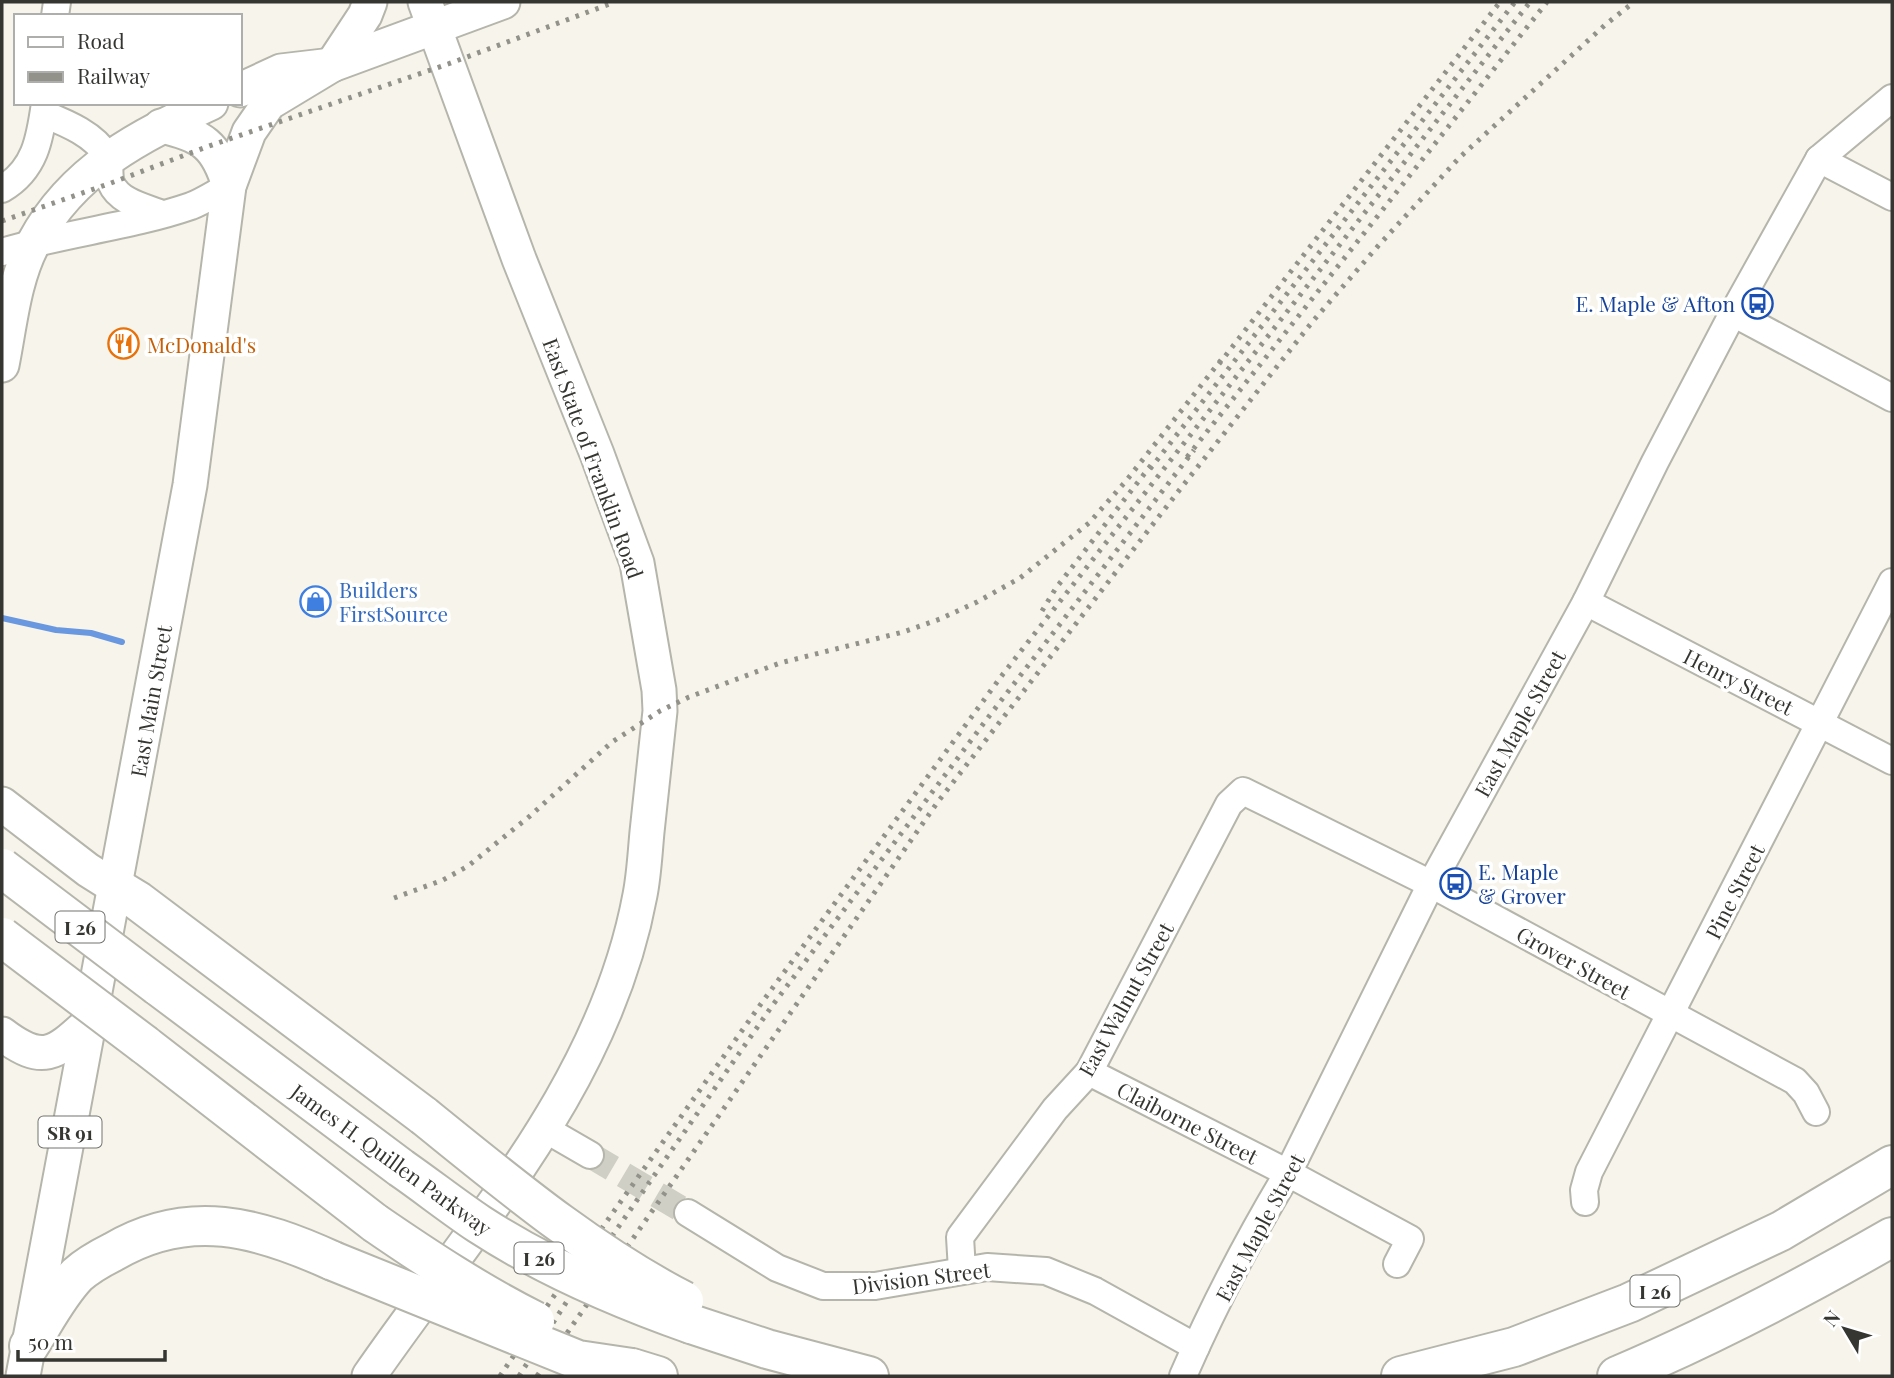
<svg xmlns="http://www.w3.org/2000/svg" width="1894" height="1378" font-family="'Playfair Display',serif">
	<rect width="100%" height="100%" fill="#f7f5eb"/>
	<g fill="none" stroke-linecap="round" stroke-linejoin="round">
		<polyline stroke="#6998e0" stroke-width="6" points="2,618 56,630 91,633 122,642"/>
		<polyline stroke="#d0cfc6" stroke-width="26" stroke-dasharray="26 13" stroke-linecap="butt" points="590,1155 688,1213"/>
		<defs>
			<g id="minor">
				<polyline points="55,16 57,2"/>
				<path d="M44,114C66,123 94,134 107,156C111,164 108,175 111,183C119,202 144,207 162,214"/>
				<polyline points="1819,159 1892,197"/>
				<path d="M2,189C35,170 40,139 45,103"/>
				<path d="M2,252C64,233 130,227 191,206C204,201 217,192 229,186"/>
				<polyline points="1733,313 1892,398"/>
				<polyline points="1586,602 1892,761"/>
				<polyline points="1089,1072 1288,1173 1410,1239 1397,1264"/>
				<polyline points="545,1129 590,1155"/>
				<polyline points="1585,1202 1584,1190 1589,1172 1892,582"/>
				<polyline points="688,1213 777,1268 823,1286 875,1286 987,1267 1046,1271 1095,1291 1196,1347"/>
				<polyline points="962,1270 960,1237 1055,1109 1089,1072 1229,804 1243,791 1431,884 1795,1081 1806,1093 1816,1112"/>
				<path d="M1183,1376C1213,1307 1249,1238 1288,1173L1431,884L1586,602L1655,462L1733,313L1819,159L1892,98"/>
			</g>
			<g id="major">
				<polyline points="240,90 281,71 332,65 503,2"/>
				<path d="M161,126C202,135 217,145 229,186"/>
				<path d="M2,365C10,325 14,278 34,242C73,169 140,136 211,103"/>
				<polyline points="2,804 88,870 115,887"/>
				<path d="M2,1034C44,1066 56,1053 90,1022"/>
				<polyline points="23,1376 190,485 229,186 249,132 269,103 332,65 365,15 370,2"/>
				<path d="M369,1376C474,1224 605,1084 640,895C644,875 645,853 647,832C651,792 656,751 660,711L659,690L637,563L597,454L519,259L425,2"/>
			</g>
			<g id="highway">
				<polyline points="115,887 138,901 424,1116"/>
				<polyline points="158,986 401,1168"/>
				<polyline points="145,1045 375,1223"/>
				<polyline points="691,1324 767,1349 869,1376"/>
				<path d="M29,1346C44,1323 57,1296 77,1275C87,1266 101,1258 113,1252C189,1207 258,1227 333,1261"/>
				<polyline points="632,1368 658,1376"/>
				<polyline points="1401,1376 1514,1347 1629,1303 1781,1231 1892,1165"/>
				<path d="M1617,1376C1712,1336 1803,1288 1892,1237"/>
			</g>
		</defs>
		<use href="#minor" stroke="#b6b5ac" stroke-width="30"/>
		<use href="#major" stroke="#b6b5ac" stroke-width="37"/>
		<use href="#highway" stroke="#b6b5ac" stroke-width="42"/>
		<use href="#minor" stroke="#fff" stroke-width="26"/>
		<use href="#major" stroke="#fff" stroke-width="33"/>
		<use href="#highway" stroke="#fff" stroke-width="38"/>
		<g stroke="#92918a" stroke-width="5" stroke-dasharray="3.5 7" stroke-linecap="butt">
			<polyline points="2,221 111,183 209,146 448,64 615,2"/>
			<polyline points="1219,364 1500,2"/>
			<polyline points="1187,457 1547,2"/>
			<polyline points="1150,469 1515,2"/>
			<polyline points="1042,611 1056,588 1155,460"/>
			<polyline points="394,898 443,880 468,866 530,816 612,742 660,711 689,697 780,663 903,632 940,619 977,602 1020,578 1089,523 1126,481 1225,355"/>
			<polyline points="500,1376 558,1290 763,1001 1003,674 1530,2"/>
			<polyline points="519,1376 569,1298 772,1006 990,715 1194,450"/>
			<polyline points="537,1376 937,803 1181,488 1313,321 1378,246 1459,158 1605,25 1634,2"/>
		</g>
		<defs>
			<g id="highway-bridge">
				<polyline points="2,868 158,986"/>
				<polyline points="2,937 145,1045"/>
				<path d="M424,1116C507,1183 589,1252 684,1301"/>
				<path d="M401,1168C427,1186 452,1206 479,1224C545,1267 617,1298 691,1324"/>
				<path d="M375,1223C426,1258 479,1293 535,1321"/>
				<polyline points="333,1261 578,1360 632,1368"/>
			</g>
		</defs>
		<use href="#highway-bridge" stroke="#b6b5ac" stroke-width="42" stroke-linecap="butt"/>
		<use href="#highway-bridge" stroke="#fff" stroke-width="38"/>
	</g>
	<defs>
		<symbol id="bus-ring" viewBox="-11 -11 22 22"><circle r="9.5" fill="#fff" stroke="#1a4fb4" stroke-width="1.5"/><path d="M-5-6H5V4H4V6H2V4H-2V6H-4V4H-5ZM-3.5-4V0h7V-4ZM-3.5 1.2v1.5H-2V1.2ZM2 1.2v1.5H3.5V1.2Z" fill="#1a4fb4"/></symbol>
		<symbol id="restaurant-ring" viewBox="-11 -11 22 22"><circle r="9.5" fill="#fff" stroke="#e8710a" stroke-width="1.5"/><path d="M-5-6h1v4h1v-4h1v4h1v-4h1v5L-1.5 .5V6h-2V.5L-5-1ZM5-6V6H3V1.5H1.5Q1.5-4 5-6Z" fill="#e8710a"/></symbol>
		<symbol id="shop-ring" viewBox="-11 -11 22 22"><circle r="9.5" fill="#fff" stroke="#3f7fe0" stroke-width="1.5"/><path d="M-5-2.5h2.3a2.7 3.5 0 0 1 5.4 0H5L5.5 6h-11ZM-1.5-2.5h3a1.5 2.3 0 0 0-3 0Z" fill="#3f7fe0"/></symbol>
	</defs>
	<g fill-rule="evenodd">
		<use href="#bus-ring" x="1740" y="286" width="35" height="35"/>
		<use href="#restaurant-ring" x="106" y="326" width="35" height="35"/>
		<use href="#shop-ring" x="298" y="584" width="35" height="35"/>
		<use href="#bus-ring" x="1438" y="866" width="35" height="35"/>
	</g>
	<g text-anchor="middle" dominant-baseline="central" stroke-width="7" stroke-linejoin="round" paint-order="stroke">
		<g fill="#fff" stroke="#72726f" stroke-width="2">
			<rect x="55.5" y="911.5" width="49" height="31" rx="5"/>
			<rect x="38.5" y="1116.5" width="63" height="31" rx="5"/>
			<rect x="514.5" y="1242.5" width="49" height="31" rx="5"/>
			<rect x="1630.5" y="1275.5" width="49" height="31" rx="5"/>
		</g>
		<g font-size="19" font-weight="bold" fill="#353531">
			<text x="80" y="927">I 26</text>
			<text x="70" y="1132">SR 91</text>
			<text x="539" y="1258">I 26</text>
			<text x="1655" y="1291">I 26</text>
		</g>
		<g font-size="21" fill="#164399" stroke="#fff" text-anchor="end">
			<text x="1735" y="303">E. Maple &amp; Afton</text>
			<text x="1478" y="871" text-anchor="start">E. Maple<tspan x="1478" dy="24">&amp; Grover</tspan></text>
		</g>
		<g font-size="21" fill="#c56008" stroke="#fff" text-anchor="start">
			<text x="147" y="344">McDonald's</text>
		</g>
		<g font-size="21" fill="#353531" stroke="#fff">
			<text transform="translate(594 458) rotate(70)">East State of Franklin Road</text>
			<text transform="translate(1739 681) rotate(27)">Henry Street</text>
			<text transform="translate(150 701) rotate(-80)">East Main Street</text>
			<text transform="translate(1519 723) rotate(-61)">East Maple Street</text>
			<text transform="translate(1734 891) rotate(-63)">Pine Street</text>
			<text transform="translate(1574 962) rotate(29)">Grover Street</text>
			<text transform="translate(1125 999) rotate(-61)">East Walnut Street</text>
			<text transform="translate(1188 1122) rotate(27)">Claiborne Street</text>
			<text transform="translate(392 1159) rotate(36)">James H. Quillen Parkway</text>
			<text transform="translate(1259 1227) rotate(-62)">East Maple Street</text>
			<text transform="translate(921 1277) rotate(-7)">Division Street</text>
		</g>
		<g font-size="21" fill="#366cbe" stroke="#fff" text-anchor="start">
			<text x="339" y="589">Builders<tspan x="339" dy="24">FirstSource</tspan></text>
		</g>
	</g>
	<rect width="1894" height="1378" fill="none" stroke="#353531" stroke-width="7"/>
	<rect x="14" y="14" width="228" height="91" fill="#ffffff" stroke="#aeaead" stroke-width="2"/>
	<rect x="28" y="37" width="35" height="10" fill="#ffffff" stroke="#aeaead" stroke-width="2"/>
	<text x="77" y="49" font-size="21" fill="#353531">Road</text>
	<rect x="28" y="72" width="35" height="10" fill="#92918a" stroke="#aeaead" stroke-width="2"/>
	<text x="77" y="84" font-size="21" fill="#353531">Railway</text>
	<g transform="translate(1845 1329) rotate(308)" stroke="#ffffff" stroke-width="5" paint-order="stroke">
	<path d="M0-5L12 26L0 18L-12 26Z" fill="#353531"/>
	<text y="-10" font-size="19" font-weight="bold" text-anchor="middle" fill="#353531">N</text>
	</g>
	<path d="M18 1350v10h147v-10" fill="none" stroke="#353531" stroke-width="3.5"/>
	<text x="28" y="1350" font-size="21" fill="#353531" stroke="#ffffff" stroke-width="5" paint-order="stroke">50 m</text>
</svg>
